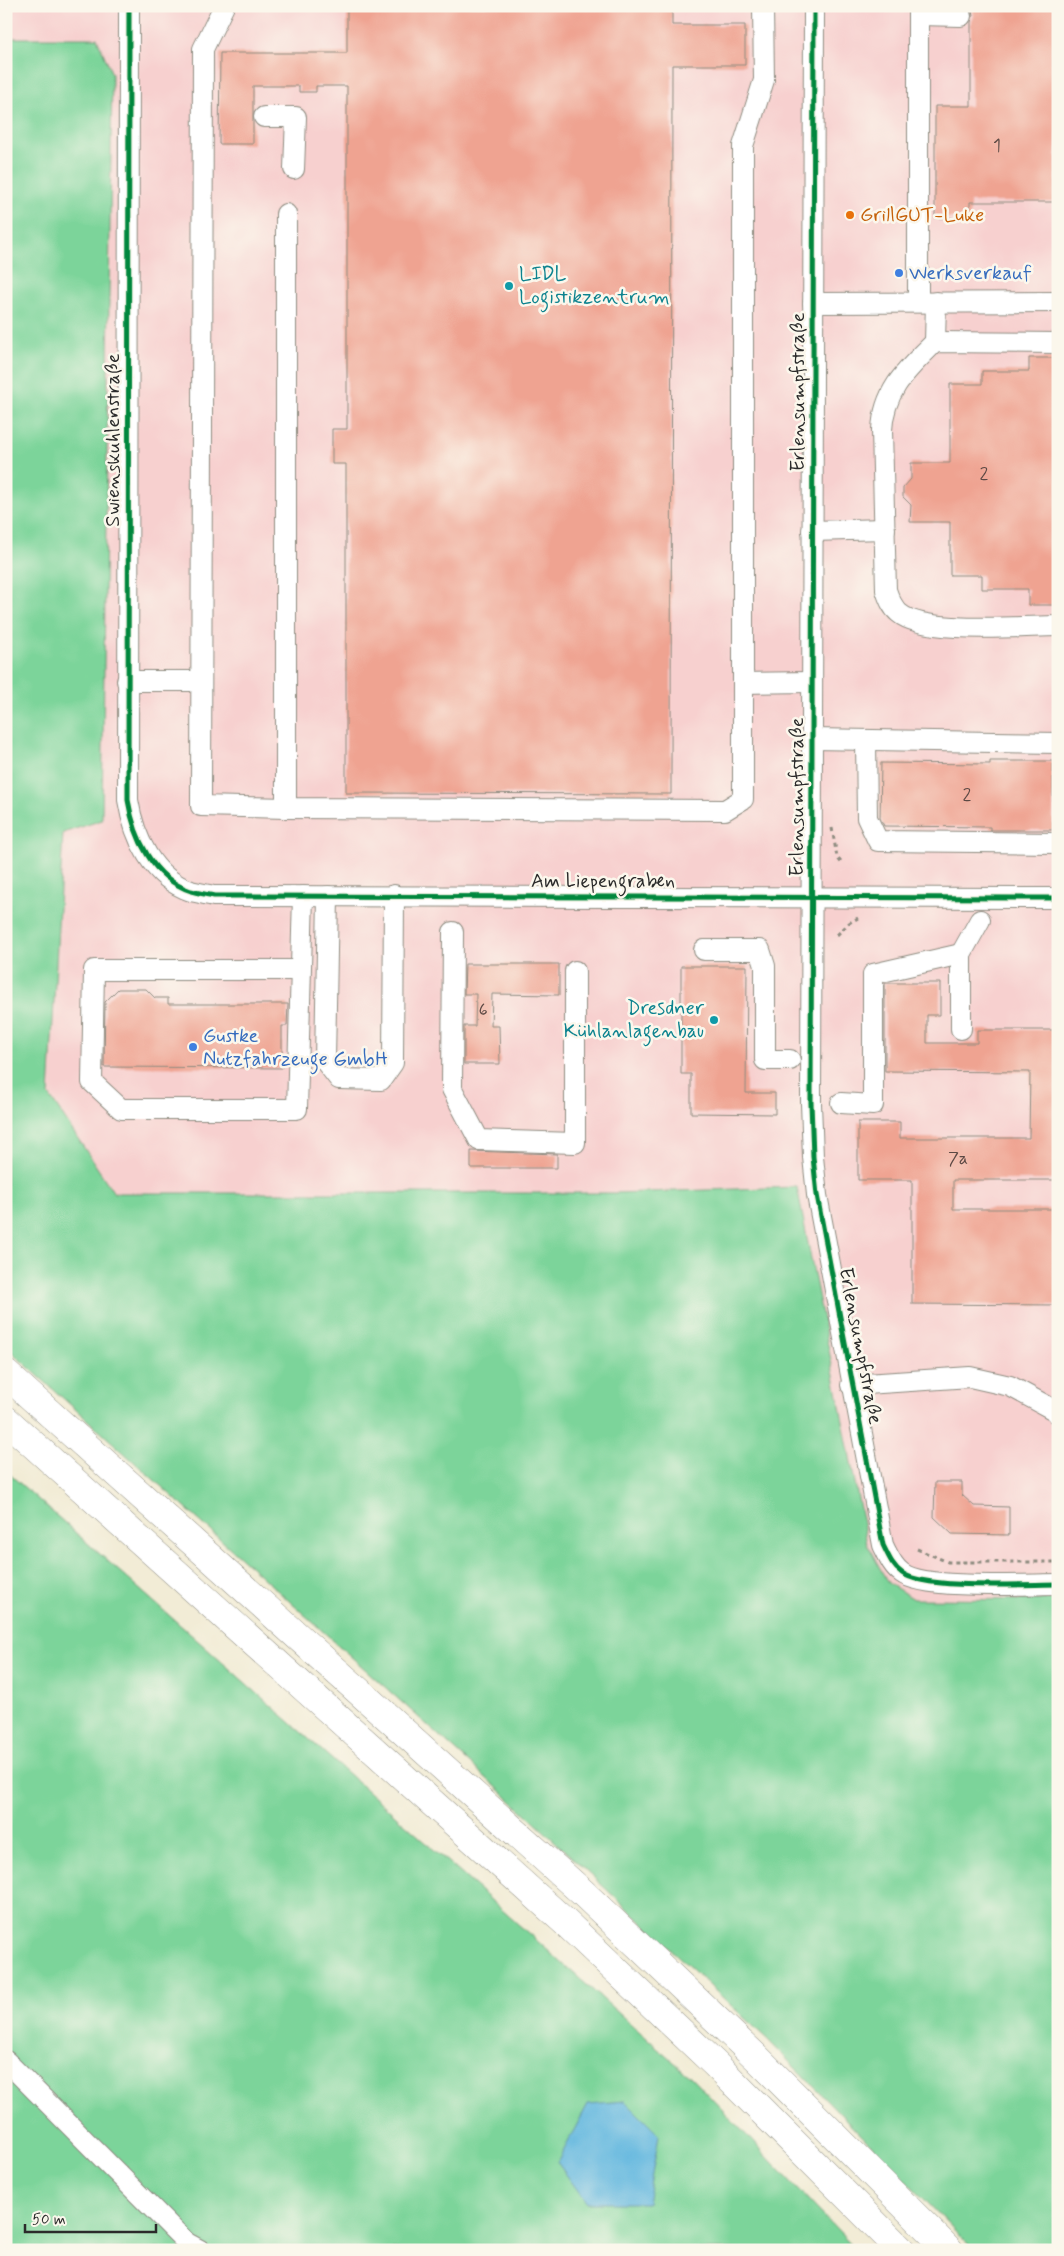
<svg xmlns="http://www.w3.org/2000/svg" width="1064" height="2256" font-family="Mynerve,sans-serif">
	<rect width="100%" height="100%" fill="#fbf7ec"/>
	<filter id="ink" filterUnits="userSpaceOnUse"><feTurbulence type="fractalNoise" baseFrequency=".02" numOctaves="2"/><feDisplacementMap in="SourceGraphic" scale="10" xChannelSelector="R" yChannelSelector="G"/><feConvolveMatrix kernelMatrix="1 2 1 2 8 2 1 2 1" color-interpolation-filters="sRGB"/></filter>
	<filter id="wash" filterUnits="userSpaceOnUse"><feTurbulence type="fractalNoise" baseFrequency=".0096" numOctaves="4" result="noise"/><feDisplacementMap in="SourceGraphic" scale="20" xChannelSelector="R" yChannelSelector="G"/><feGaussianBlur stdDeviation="1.12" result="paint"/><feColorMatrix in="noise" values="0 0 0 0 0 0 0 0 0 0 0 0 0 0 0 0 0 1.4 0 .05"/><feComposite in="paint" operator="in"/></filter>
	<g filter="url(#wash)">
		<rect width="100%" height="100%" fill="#f2ecd6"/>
		<polygon fill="#f7d0cf" points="6,6 1058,6 1058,1600 914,1599 888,1583 867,1544 797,1188 614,1193 114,1193 49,1095 63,833 97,38 6,38"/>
		<g fill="#7bd49a" stroke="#538062">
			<polygon points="6,38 97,38 112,74 102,820 63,833 49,1095 114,1193 614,1193 797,1187 867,1544 888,1583 914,1599 1058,1600 1058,2250 974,2250 767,2039 503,1793 6,1347"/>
			<polygon points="6,1471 692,2078 856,2250 6,2250"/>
		</g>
		<polygon fill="#62b7df" stroke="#467185" points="625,2101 659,2135 647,2203 587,2203 557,2162 588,2104"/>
		<g id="blocks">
			<g fill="#efa391">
				<polygon points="347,6 672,6 672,25 745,25 745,65 672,65 671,794 346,793 346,464 332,464 332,429 347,429 347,86 316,86 316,92 299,92 299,86 253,86 253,144 219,144 220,53 347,53"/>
				<polygon points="971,6 1058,6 1056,202 970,202 970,218 935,218 935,106 971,106 971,22 973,16"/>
				<polygon points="1029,358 1058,358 1058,605 1028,605 1028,589 982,589 982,575 950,575 950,522 910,522 911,505 903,497 903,488 911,479 911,463 950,463 950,384 982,384 982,371 1029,371"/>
				<polygon points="990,761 1053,761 1053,830 990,830 990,827 884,826 880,818 881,763 990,764"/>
				<polygon points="465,964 559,964 559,995 492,994 491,1026 499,1026 500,1064 464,1064 464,1026 475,1026 476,994 464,994"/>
				<polygon points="681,966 747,966 746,1093 775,1093 775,1114 691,1113 691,1074 681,1074"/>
				<polygon points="885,983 940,983 940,1015 927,1015 927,1043 977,1043 977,1030 1058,1030 1058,1180 953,1180 953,1209 1058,1209 1058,1305 912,1304 912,1180 858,1180 858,1122 900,1122 900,1138 1029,1138 1030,1072 885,1071"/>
				<polygon points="118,989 146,989 155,998 168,998 168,1004 288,1004 287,1026 282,1026 282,1068 104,1067 105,1002"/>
				<polygon points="471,1151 557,1154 557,1168 471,1168"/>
				<polygon points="935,1482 962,1482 962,1495 974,1506 1009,1507 1009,1535 952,1534 934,1517"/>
			</g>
		</g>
	</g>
	<g filter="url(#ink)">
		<use href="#blocks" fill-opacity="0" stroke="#8e8c80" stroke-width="1"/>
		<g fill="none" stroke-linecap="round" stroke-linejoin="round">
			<defs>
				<g id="minor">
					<path d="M129,6L128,800C134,837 152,878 191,891C198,893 206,894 214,896L1058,898"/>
					<polyline points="224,6 203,49 201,806 286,808"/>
					<polyline points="763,6 764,80 743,146 743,683 812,682"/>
					<path d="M814,6L811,1103L813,1157L817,1195L883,1545C888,1555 892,1566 902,1573C924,1590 1026,1584 1058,1584"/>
					<polyline points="918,6 918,302"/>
					<polyline points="918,15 961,16"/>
					<polyline points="264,117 296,117 294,169"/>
					<polyline points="286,214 286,808 725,810 743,799 743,683"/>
					<polyline points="813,303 1058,302"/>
					<polyline points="935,342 936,302"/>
					<path d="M1058,343L935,342C908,369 884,389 882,430L886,590C889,599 892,607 899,613C924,635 1023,626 1058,626"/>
					<polyline points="812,531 885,529"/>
					<polyline points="127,681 200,681"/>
					<polyline points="812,739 1058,743"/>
					<polyline points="866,740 867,818 878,841 1058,843"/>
					<polyline points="328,896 325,1061 339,1079 381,1080 393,1063 394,895"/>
					<polyline points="453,932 452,1089 479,1140 575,1143 575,971"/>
					<polyline points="704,950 760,950 765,966 765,1060 790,1060"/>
					<polyline points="301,970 94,970 92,1082 121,1109 297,1109 303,896"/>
					<polyline points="961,1029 961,954 980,920"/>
					<polyline points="841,1103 873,1105 873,974 961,954"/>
					<polyline points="851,1385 970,1377 1010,1386 1054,1410 1058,1414"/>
					<polyline points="6,2061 187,2243 200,2250"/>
				</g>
				<g id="highway">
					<polyline points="6,1374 582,1892 757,2058 949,2250"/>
					<polyline points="6,1420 565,1922 715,2064 901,2250"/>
				</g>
			</defs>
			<use href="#minor" stroke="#8e8c80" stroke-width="22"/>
			<use href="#highway" stroke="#8e8c80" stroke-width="29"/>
			<g stroke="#8e8c80" stroke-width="3" stroke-dasharray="4 4" stroke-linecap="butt">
				<polyline points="832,828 837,857 843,865"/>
				<polyline points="837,935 849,923 858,918"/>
				<polyline points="917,1549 948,1562 1058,1562"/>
			</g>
			<use href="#minor" stroke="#fff" stroke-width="20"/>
			<use href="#highway" stroke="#fff" stroke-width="28"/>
			<defs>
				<g id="cycleway">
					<path d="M129,6L128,800C134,837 152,878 191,891C198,893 206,894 214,896L1058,898"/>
					<path d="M814,6L811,1103L813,1157L817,1195L883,1545C888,1555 892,1566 902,1573C924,1590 1026,1584 1058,1584"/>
				</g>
			</defs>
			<use href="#cycleway" stroke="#fbf7ec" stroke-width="8"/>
			<use href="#cycleway" stroke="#00873e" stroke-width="5"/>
		</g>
	</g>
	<circle fill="#e8710a" stroke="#fbf7ec" stroke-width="2" cx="850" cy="215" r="5"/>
	<g fill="#3f7fe0" stroke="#fbf7ec" stroke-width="2">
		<circle cx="899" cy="273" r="5"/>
		<circle cx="193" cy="1047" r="5"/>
	</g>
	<g fill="#0f9aa8" stroke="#fbf7ec" stroke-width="2">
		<circle cx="509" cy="286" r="5"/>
		<circle cx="714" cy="1020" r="5"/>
	</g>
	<g text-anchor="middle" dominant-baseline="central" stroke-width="5" stroke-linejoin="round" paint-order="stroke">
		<g font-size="18" fill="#5c4944">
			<text x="997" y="146">1</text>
			<text x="984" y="474">2</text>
			<text x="967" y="795">2</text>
			<text x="483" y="1010">6</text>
			<text x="958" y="1159">7a</text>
		</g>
		<g font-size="20" fill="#c56008" stroke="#fbf7ec" text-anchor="start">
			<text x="860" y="215">GrillGUT-Luke</text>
		</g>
		<g font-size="20" fill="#366cbe" stroke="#fbf7ec" text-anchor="start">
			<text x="909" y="273">Werksverkauf</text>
			<text x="203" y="1036">Gustke<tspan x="203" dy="23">Nutzfahrzeuge GmbH</tspan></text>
		</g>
		<g font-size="20" fill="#0d838f" stroke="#fbf7ec" text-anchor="start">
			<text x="519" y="274">LIDL<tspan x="519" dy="23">Logistikzentrum</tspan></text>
			<text x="704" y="1008" text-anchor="end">Dresdner<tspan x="704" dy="23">Kühlanlagenbau</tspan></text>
		</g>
		<g font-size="20" fill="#2b2b2b" stroke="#fbf7ec">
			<text transform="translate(798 392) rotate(-90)">Erlensumpfstraße</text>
			<text transform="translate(113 440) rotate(-90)">Swienskuhlenstraße</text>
			<text transform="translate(797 797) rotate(-90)">Erlensumpfstraße</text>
			<text x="603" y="881">Am Liepengraben</text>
			<text transform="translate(860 1346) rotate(79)">Erlensumpfstraße</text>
		</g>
	</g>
	<rect width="1064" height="2256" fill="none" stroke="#fbf7ec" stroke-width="25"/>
	<path d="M25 2224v8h131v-8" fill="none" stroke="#2b2b2b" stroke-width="2.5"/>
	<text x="32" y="2224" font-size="15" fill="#2b2b2b" stroke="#fbf7ec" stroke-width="4" paint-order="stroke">50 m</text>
</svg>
